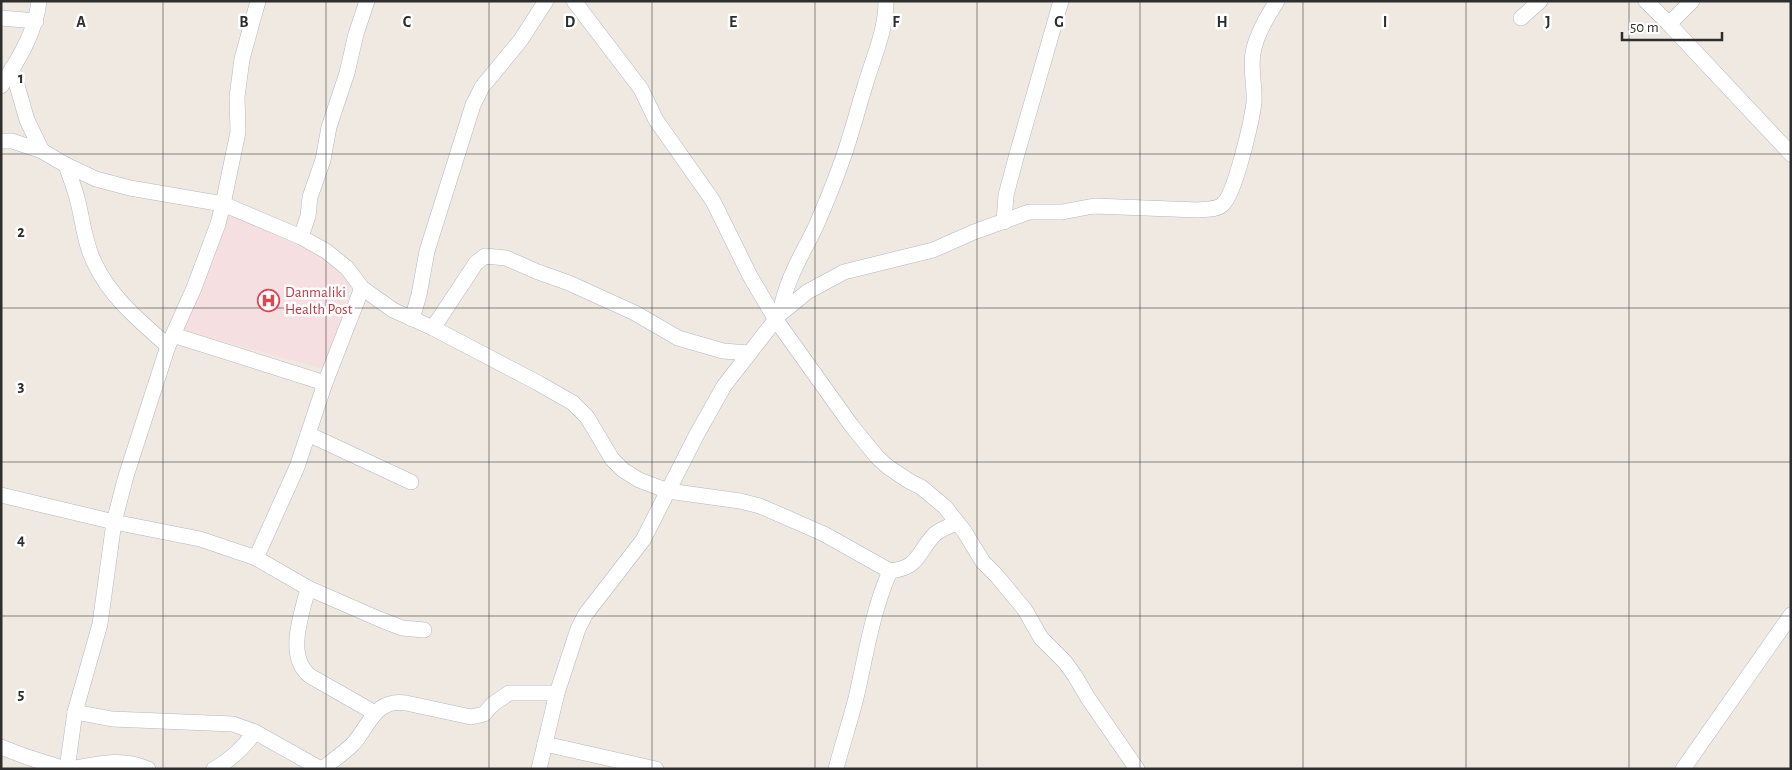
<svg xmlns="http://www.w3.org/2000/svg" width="1792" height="770" font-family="'Alegreya Sans',sans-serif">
	<rect width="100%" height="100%" fill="#efe9e1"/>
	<polygon fill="#f5dfe0" points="226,212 355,272 324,369 182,330"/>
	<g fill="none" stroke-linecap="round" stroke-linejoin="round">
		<defs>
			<g id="minor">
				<polyline points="574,1 641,89 656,120 713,201 750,276 776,320 851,425 877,457 888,467 909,481 921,487 945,507 964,531 983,562 997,576 1025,610 1041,638 1065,662 1075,676 1088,698 1137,769"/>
				<polyline points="1646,1 1669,24 1791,154"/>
				<polyline points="1,18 36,21"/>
				<polyline points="1521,18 1540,1"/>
				<polyline points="1669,24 1692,1"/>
				<polyline points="12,68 27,120 42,151"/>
				<path d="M1,86C18,61 36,31 39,1"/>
				<path d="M1,141H12L42,151L66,165L96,179L130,188L223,204L301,237L326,251L347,268L362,288L393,310L433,328L538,383L573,403L587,417L612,459L623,470L639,480L668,491L740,501L760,506L824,534L890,571C920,568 917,552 935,534C941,529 949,526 957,523"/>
				<path d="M66,165C70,177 75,189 78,202C83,222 85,245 95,264C111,298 141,322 168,346"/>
				<polyline points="1004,222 1006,195 1017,154 1061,1"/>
				<polyline points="301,237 308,216 310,197 323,160 329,127 347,73 356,34 367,1"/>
				<path d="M780,314C786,279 801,257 816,226C829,196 842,165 851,133C856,118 860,101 865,86C873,58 886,31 886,1"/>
				<polyline points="412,319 419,295 427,251 473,105 482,87 520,41 546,1"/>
				<polyline points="433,328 476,263 485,256 506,258 538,272 569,283 635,313 678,338 723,351 748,353"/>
				<polyline points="173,335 325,383"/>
				<polyline points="308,434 411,482"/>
				<polyline points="1,495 114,522 200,539 256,558 308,588 379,619 402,628 424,630"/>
				<polyline points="256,558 297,467 325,383 362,288"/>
				<path d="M308,588C302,614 285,656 310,676L375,713"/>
				<polyline points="75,712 112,719 233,724 255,732 321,769"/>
				<polyline points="545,744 656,769"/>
				<polyline points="1,747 27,757 65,769"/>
				<polyline points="67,769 75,712 100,624 114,522 126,476 168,346 194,288 218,224 223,204 238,132 237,97 242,59 258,1"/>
				<path d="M70,769C97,764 122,757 148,769"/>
				<path d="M214,769C231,760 244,747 255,732"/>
				<path d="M322,769C332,761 344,753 353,744C370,725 375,698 406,703L471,717L484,714L493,704L509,693H557"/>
				<path d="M539,769L557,693L578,629L585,615L643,540L697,434L724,386L780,314L807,292L844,272L933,250L974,232L1029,212H1062L1094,206L1198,210C1206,209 1217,210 1223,204C1235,194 1252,120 1254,102C1255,86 1250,69 1253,53C1256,35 1267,17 1277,1"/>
				<path d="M836,769C842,745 850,722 856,698C866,655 872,612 890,571"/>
				<polyline points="1683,769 1791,615"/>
			</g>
		</defs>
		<use href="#minor" stroke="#b4b7c1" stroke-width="16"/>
		<use href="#minor" stroke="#fff" stroke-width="15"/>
	</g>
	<path fill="none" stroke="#2e2e2e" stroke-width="1" stroke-opacity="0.55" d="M163,1V769M326,1V769M489,1V769M652,1V769M815,1V769M977,1V769M1140,1V769M1303,1V769M1466,1V769M1629,1V769M1,154H1791M1,308H1791M1,462H1791M1,616H1791"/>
	<defs>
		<symbol id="hospital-ring" viewBox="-11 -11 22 22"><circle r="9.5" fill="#fff" stroke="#e0444e" stroke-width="1.5"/><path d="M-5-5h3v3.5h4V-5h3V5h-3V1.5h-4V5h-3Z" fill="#e0444e"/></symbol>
	</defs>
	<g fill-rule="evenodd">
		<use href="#hospital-ring" x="256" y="288" width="25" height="25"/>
	</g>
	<g text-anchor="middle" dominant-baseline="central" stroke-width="5" stroke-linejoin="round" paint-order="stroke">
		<g font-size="15" fill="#be3a42" stroke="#fff" text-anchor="start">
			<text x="285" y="292">Danmaliki<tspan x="285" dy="17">Health Post</tspan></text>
		</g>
	</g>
	<g font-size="16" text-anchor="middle" font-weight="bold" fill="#2e2e2e" stroke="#fff" stroke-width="5" stroke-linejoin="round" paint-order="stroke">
		<text x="81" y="27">A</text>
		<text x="244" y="27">B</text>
		<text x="407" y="27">C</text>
		<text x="570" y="27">D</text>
		<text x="733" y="27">E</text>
		<text x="896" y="27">F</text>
		<text x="1059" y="27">G</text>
		<text x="1222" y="27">H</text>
		<text x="1385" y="27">I</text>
		<text x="1548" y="27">J</text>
		<text x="21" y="83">1</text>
		<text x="21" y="237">2</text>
		<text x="21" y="391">3</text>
		<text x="21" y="545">4</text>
		<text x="21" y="699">5</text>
	</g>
	<rect width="1792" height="770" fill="none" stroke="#2e2e2e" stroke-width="5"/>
	<path d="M1622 32v8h100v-8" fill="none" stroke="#2e2e2e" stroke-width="2.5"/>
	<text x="1630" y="32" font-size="15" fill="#2e2e2e" stroke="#ffffff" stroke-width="4" paint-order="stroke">50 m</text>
</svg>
